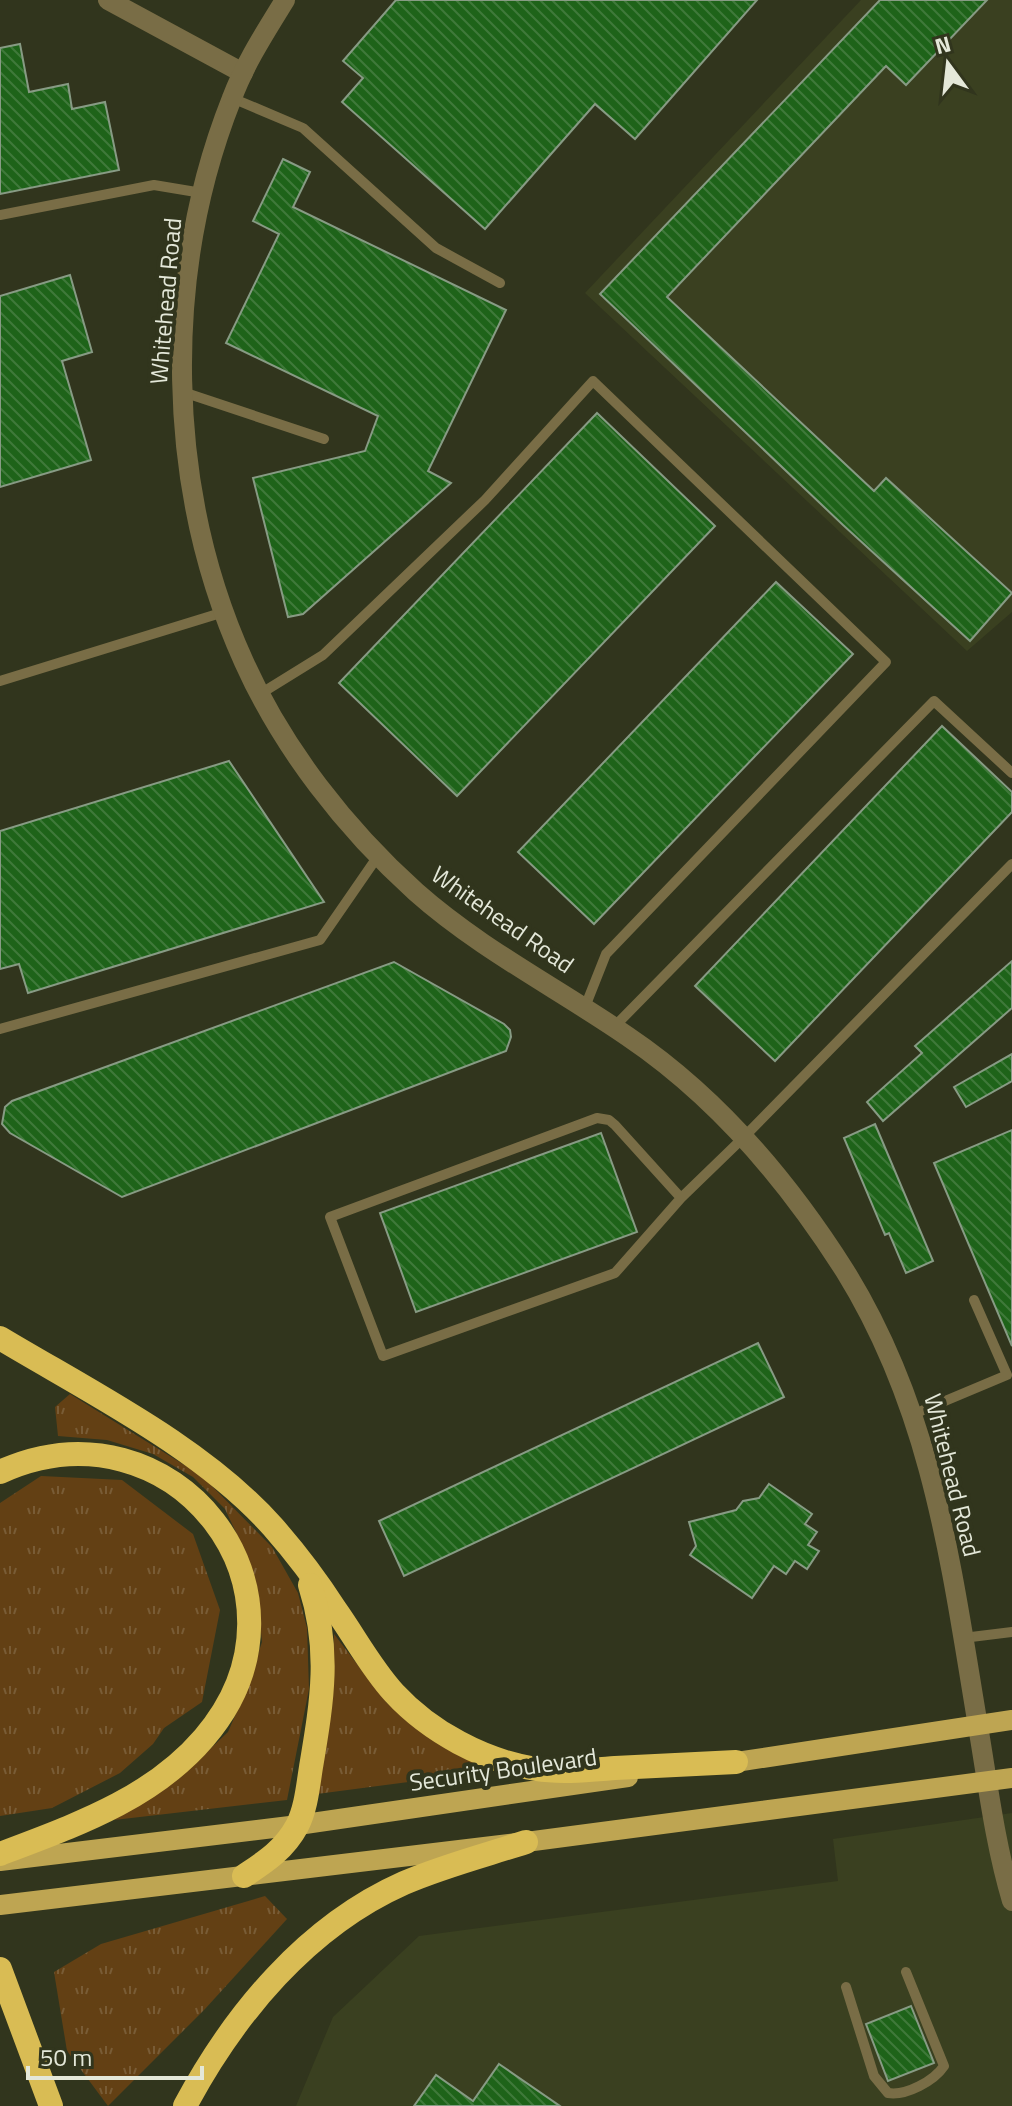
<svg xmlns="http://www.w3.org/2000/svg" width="1012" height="2106" font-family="'Titillium Web',sans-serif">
	<defs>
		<pattern id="grass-tufts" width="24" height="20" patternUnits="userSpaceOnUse" patternTransform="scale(2)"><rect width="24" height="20" fill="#634014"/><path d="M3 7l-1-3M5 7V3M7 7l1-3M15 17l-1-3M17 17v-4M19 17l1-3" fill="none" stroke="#795c36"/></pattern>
		<pattern id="building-back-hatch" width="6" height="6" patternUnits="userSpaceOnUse" patternTransform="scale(2)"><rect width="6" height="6" fill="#1e6319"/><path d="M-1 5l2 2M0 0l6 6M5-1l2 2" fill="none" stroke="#3f793a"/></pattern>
	</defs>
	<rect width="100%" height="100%" fill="#31351d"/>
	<g fill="#3a4020">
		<polygon points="861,0 1012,0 1012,612 967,651 585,293"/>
		<polygon points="1012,1813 1012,2106 296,2106 333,2017 419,1936 838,1881 833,1839"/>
	</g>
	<g fill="url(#grass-tufts)">
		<polygon points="70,1394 202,1476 272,1547 298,1593 307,1628 309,1689 287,1800 114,1820 178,1779 228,1732 247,1688 262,1642 256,1585 242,1545 225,1509 193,1477 153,1454 107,1440 58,1436 55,1407"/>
		<polygon points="41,1476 122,1480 193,1534 220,1610 202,1702 164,1728 153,1744 120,1773 52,1808 0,1816 0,1503"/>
		<polygon points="334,1634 387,1703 428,1737 477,1763 469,1771 454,1776 317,1794 332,1680"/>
		<polygon points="265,1896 287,1919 205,2009 108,2106 67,2051 54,1972 101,1944"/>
	</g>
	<g fill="url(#building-back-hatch)" stroke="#879b84" stroke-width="2">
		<polygon points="396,0 757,0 635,139 595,104 485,229 342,102 363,78 343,61"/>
		<polygon points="880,0 987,0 906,85 886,66 667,297 874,491 886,478 1012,593 970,641 843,525 600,294"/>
		<polygon points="20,44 29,92 68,84 72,109 105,102 119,170 0,194 0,48"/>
		<polygon points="283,159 310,172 293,207 506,310 428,471 451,483 303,614 288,617 253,478 365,451 378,416 226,343 279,234 253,221"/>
		<polygon points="70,275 92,352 62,361 91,460 0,487 0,296"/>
		<polygon points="597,413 715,526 457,796 339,683"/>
		<polygon points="776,582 853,654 594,924 518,852"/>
		<polygon points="942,726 1012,792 1012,812 775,1061 695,986"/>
		<polygon points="229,761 324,902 28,993 19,964 0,969 0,831"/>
		<polygon points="1012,961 1012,1008 883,1121 867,1102 922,1053 915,1046"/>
		<polygon points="394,962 504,1024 510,1030 511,1037 506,1051 122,1197 10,1133 2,1124 5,1107 12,1101"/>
		<polygon points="1012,1054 1012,1081 966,1107 954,1087"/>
		<polygon points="875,1124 933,1261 906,1273 889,1233 885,1235 844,1138"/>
		<polygon points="1012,1130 1012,1346 934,1163"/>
		<polygon points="601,1133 637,1232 416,1312 380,1213"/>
		<polygon points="758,1343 784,1397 404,1576 379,1521"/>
		<polygon points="769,1484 812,1514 805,1524 817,1532 808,1545 819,1551 807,1569 795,1561 786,1574 774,1566 752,1598 690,1555 696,1546 689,1522 736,1510 743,1501 759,1498"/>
		<polygon points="911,2006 934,2063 888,2081 866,2024"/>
		<polygon points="499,2064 560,2106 414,2106 436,2075 473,2101"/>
	</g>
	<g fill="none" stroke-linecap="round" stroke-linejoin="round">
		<g stroke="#796d46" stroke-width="10">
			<polyline points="232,98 303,128 436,248 500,283"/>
			<polyline points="0,215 154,185 202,193"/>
			<polyline points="183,392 324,439"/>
			<polyline points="0,681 224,612"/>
			<polyline points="260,694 323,655 485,500 593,381 886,662 606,954 585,1007"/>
			<polyline points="614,1027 934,701 1012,773"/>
			<polyline points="0,1029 320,940 378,856"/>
			<polyline points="681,1198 615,1125 609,1120 597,1118 330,1217 383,1356 615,1273 681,1198 744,1137 1012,864"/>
			<polyline points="914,1414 1007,1375 974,1300"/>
			<polyline points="963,1638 1012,1632"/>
			<path d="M846,1987L874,2076L888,2093C906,2096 934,2081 944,2066L906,1972"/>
		</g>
		<g stroke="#796d46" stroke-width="20">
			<polyline points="108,0 243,73"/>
			<path d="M285,0C266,31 245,63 232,98C162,274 165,488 244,662C283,749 346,829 416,892C479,948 557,988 627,1036C716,1096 788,1181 845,1271C933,1413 951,1565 978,1726C988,1785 995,1844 1012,1901"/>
		</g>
		<g stroke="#bea552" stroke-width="20">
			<polyline points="723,1764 1012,1720"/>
			<polyline points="0,1861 298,1825 628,1777"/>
			<polyline points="0,1905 526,1842 1012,1778"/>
		</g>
		<g stroke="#d9bc54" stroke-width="24">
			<path d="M0,1338C90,1392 203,1448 273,1527C295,1552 317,1581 335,1609C355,1637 371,1668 394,1693C430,1732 484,1761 536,1769C561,1773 589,1770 615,1768C655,1766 695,1764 736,1762"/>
			<path d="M0,1472C173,1393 329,1593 204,1738C151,1800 73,1826 0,1854"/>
			<path d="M244,1876C265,1862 284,1850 297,1826C306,1809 308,1786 311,1767C322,1701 331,1650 310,1585"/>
			<polyline points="0,1969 51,2106"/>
			<path d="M185,2106C234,2014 307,1926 404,1883C443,1866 486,1855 526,1842"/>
		</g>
	</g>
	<g text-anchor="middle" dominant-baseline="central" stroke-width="8" stroke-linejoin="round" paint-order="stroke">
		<g font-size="24" fill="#e4e8d9" stroke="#31351d">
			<text transform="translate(165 301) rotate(-85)">Whitehead Road</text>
			<text transform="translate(503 919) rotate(35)">Whitehead Road</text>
			<text transform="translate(953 1475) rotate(76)">Whitehead Road</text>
			<text transform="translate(503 1769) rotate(-8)">Security Boulevard</text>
		</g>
	</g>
	<g transform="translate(948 64) rotate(345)" stroke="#31351d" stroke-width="6" paint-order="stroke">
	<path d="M0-6L14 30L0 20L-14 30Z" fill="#e4e8d9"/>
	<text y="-12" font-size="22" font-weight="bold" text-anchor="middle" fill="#e4e8d9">N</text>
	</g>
	<path d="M28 2066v12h174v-12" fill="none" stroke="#e4e8d9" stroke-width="4"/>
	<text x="40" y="2066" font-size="24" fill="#e4e8d9" stroke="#31351d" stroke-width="6" paint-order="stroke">50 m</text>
</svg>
